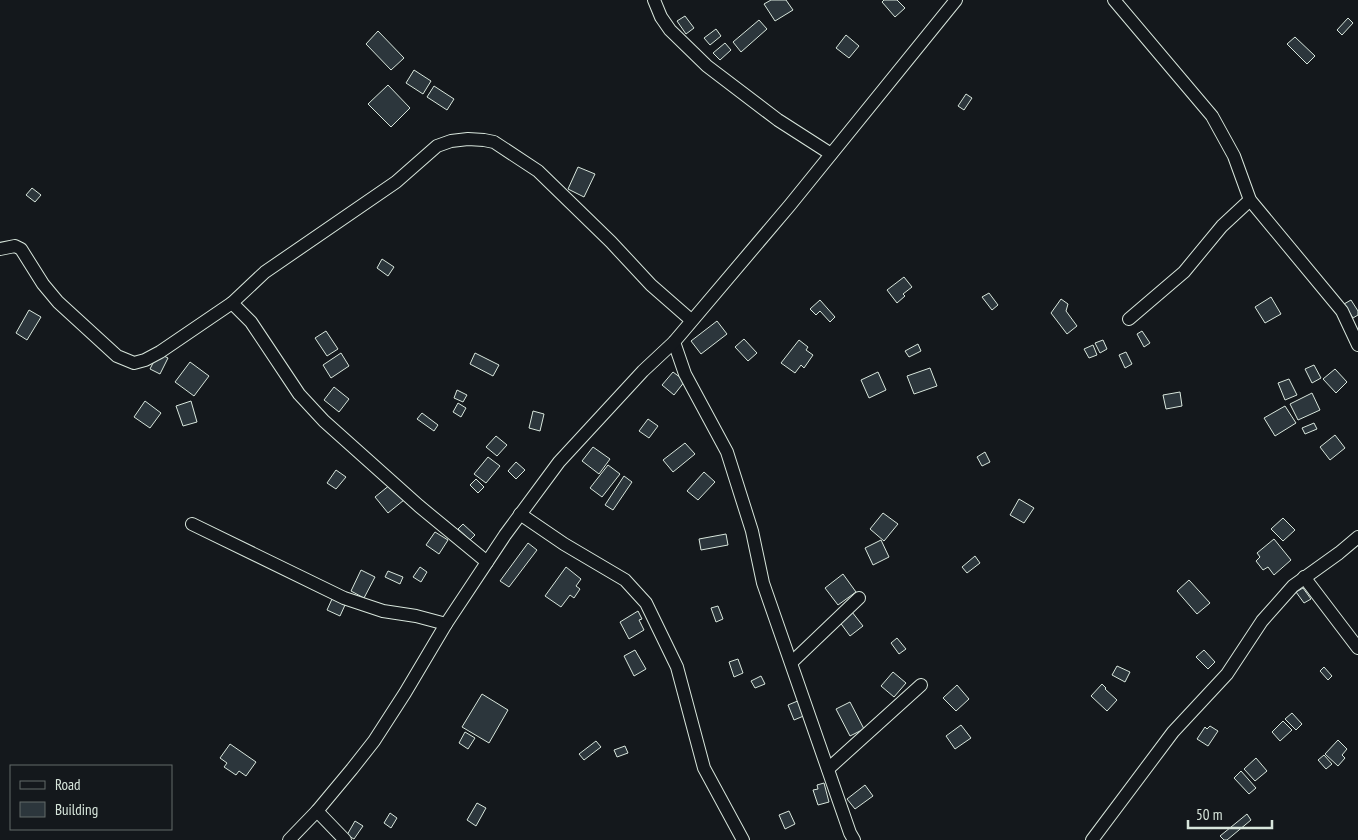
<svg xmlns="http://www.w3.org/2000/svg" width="1358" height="840" font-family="'PT Sans Narrow',sans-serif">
	<rect width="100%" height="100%" fill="#14181c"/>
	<g fill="#2c363c" stroke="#d8e6dc">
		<polygon points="771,0 786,0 793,10 775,21 764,4"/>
		<polygon points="884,0 897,0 905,8 895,17 882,2"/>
		<polygon points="685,16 694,28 686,34 677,21"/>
		<polygon points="1348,18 1353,23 1342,35 1337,30"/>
		<polygon points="759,20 767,29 741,52 733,42"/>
		<polygon points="716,29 721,36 710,45 704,38"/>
		<polygon points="378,31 404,58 391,70 366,44"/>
		<polygon points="846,35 859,46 849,58 836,48"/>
		<polygon points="1295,37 1315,56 1307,64 1287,44"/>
		<polygon points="725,43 731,50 720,60 713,53"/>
		<polygon points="414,70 431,81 423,94 406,83"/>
		<polygon points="388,85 410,108 391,127 368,104"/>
		<polygon points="434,86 454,99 447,110 427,97"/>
		<polygon points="966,94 972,98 964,110 958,106"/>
		<polygon points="578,167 595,174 584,197 568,189"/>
		<polygon points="32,188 41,195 35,202 26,195"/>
		<polygon points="382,259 394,267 388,276 377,268"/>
		<polygon points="904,277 912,287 903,294 905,296 897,303 887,290"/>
		<polygon points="989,293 998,305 992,310 982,297"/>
		<polygon points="1271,297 1281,314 1265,323 1255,307"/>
		<polygon points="1061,299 1068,304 1066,311 1077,326 1067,334 1051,313"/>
		<polygon points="820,300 835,317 830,322 820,311 816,315 810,309"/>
		<polygon points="1351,300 1358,311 1358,315 1353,318 1344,304"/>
		<polygon points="29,310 41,317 27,340 16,333"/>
		<polygon points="717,321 727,334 701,354 691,341"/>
		<polygon points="326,331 338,349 327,356 315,338"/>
		<polygon points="1142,331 1150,343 1144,347 1137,334"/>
		<polygon points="744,339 757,353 748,361 735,347"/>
		<polygon points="799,340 808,347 806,350 813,355 804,368 801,365 795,373 781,363"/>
		<polygon points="1103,340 1107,349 1100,353 1095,343"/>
		<polygon points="918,344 921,351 909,357 905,351"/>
		<polygon points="1093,345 1097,355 1089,358 1084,349"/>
		<polygon points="1126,352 1132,364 1125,368 1119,355"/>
		<polygon points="158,353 168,358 160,374 150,369"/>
		<polygon points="341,353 349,366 331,378 323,365"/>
		<polygon points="475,353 499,365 493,376 470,364"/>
		<polygon points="190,362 209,376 194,396 175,382"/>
		<polygon points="1314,365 1321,378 1312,383 1305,369"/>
		<polygon points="930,368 937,386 914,394 907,376"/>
		<polygon points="1335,369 1347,382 1336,393 1323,379"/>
		<polygon points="673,372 685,381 674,395 662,385"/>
		<polygon points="878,372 886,390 869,398 861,380"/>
		<polygon points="1289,379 1297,395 1285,400 1278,383"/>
		<polygon points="334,387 349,399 339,412 324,400"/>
		<polygon points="457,390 467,395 463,402 454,398"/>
		<polygon points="1180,392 1182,406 1166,409 1163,395"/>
		<polygon points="1312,393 1320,410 1298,420 1290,404"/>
		<polygon points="145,401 161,413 150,428 134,417"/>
		<polygon points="191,401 197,422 183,426 176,406"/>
		<polygon points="458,403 466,408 461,417 453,412"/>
		<polygon points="1285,406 1296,423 1275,436 1264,418"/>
		<polygon points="533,411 544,414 540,431 529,428"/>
		<polygon points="422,413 438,425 434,431 417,419"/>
		<polygon points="648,419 658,426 649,438 639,431"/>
		<polygon points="1314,423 1317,429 1305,434 1302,428"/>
		<polygon points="1335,435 1345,448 1330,460 1320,447"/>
		<polygon points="496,436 507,445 497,456 486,447"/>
		<polygon points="685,443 695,454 673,472 663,460"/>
		<polygon points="593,447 610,459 599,474 582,461"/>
		<polygon points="985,452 990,462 982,466 977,457"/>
		<polygon points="488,457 500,466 486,483 474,474"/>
		<polygon points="516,462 525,470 516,479 508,471"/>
		<polygon points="608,465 620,474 602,497 590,488"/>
		<polygon points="336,470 346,477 336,489 327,483"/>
		<polygon points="704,472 715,482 698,500 687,491"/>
		<polygon points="624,476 632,482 613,510 605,505"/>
		<polygon points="476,479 484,487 478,493 470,485"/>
		<polygon points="391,484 404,500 388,513 375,497"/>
		<polygon points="1019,499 1034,508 1024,523 1010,515"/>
		<polygon points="883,513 898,524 884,541 870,529"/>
		<polygon points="1283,518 1295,530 1283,541 1271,529"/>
		<polygon points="463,524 475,535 470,540 458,529"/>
		<polygon points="435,532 448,540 439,554 426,545"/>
		<polygon points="726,534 728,545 701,550 699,539"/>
		<polygon points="1274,539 1291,560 1274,575 1268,567 1263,570 1256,561 1260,557 1257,553"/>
		<polygon points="881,540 889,557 873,565 865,548"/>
		<polygon points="528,543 537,550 509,587 500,581"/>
		<polygon points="975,556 980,563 967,573 962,567"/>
		<polygon points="420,567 427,572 421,582 413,577"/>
		<polygon points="566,567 581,579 576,586 580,589 574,598 570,595 561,607 545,596"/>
		<polygon points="361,570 375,577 364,598 351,591"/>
		<polygon points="388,571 403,577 400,584 385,577"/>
		<polygon points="843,574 856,592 838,605 825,588"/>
		<polygon points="1189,580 1210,603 1197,614 1177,591"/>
		<polygon points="1303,588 1311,599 1304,603 1296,592"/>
		<polygon points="332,599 345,605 340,616 327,610"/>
		<polygon points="718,606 723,619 716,622 711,608"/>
		<polygon points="638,611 642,619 639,620 644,630 629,639 620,622"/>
		<polygon points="852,612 863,626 850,636 839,621"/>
		<polygon points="897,638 906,649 899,654 891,643"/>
		<polygon points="635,650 646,669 634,676 624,656"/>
		<polygon points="1204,650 1215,662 1208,669 1196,657"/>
		<polygon points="738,659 743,673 734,677 729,662"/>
		<polygon points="1117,666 1130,672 1125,682 1112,675"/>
		<polygon points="1324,667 1332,676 1328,680 1320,671"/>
		<polygon points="893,672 906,683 894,697 881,686"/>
		<polygon points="761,676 765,684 755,688 751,681"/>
		<polygon points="1102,684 1106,688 1105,689 1117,700 1107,711 1091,696"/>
		<polygon points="957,685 969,699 956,711 943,698"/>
		<polygon points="482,694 508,710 489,743 462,727"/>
		<polygon points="800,700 806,715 794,720 788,705"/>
		<polygon points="850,702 864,729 850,736 836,709"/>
		<polygon points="1292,713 1302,724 1296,730 1285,719"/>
		<polygon points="1283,721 1292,730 1280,741 1272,732"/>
		<polygon points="961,725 971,738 955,749 946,736"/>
		<polygon points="1210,726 1218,731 1208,746 1197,739 1205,727 1207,729"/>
		<polygon points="465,732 475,738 468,749 459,743"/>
		<polygon points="1338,740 1347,749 1342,755 1345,758 1338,766 1325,754"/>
		<polygon points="596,741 601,747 584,760 579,754"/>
		<polygon points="230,744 256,762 246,776 239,771 236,775 224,767 227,763 220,758"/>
		<polygon points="625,746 628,753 617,757 614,750"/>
		<polygon points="1324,755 1332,764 1326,769 1318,760"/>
		<polygon points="1256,758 1267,771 1255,781 1244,769"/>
		<polygon points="1241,771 1256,788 1249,794 1234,778"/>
		<polygon points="824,783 829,802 818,805 813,790 818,789 817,785"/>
		<polygon points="865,785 873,796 855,809 847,799"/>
		<polygon points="477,803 486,808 476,826 467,820"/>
		<polygon points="789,811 795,824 785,829 779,815"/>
		<polygon points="390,813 397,818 391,828 384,823"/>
		<polygon points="1247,814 1251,820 1227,840 1224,840 1220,836"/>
		<polygon points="355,821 363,826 354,839 347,835"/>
	</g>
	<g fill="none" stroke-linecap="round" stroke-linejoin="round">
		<defs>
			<g id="minor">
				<polyline points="654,0 661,17 670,30 707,66 778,120 831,154"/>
				<polyline points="1114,0 1212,116 1234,156 1250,200 1342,311 1358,345"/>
				<polyline points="0,249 15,246 21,249 43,284 58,302 117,356 134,363 145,360 160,352 232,303 265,272 396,182 437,146 451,141 468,139 484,140 494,142 538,171 611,242 651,285 691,320"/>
				<polyline points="232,303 251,322 299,394 324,421 419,506 487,562"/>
				<polyline points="1129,319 1184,272 1222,226 1250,200"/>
				<polyline points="674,342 685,374 727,452 752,531 763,583 850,833 854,840"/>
				<polyline points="520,514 564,544 625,580 646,603 677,667 704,768 743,840"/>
				<polyline points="192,524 344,598 383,611 416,616 446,624"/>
				<polyline points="1304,577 1358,648"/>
				<polyline points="792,662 859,598"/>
				<polyline points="828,769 921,685"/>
				<polyline points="317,811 345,840"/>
				<polyline points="289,840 317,811 352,769 374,741 405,693 446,624 505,535 559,462 643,371 674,342 790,205 956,0"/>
				<polyline points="1092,840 1173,732 1227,674 1262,621 1293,586 1339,553 1358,537"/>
			</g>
		</defs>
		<use href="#minor" stroke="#d8e6dc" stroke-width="14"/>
		<use href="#minor" stroke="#14181c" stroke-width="12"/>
	</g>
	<rect x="10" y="765" width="162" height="65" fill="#14181c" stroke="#626a69"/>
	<rect x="20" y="781" width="25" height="8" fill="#14181c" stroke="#626a69"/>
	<text x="55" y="790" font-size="15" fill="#d8e6dc">Road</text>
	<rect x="20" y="802" width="25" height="15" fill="#2c363c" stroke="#626a69"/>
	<text x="55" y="815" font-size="15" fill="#d8e6dc">Building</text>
	<path d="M1188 820v8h84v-8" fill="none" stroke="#d8e6dc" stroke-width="2.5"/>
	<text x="1196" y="820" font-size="15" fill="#d8e6dc" stroke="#14181c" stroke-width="4" paint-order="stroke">50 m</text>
</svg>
